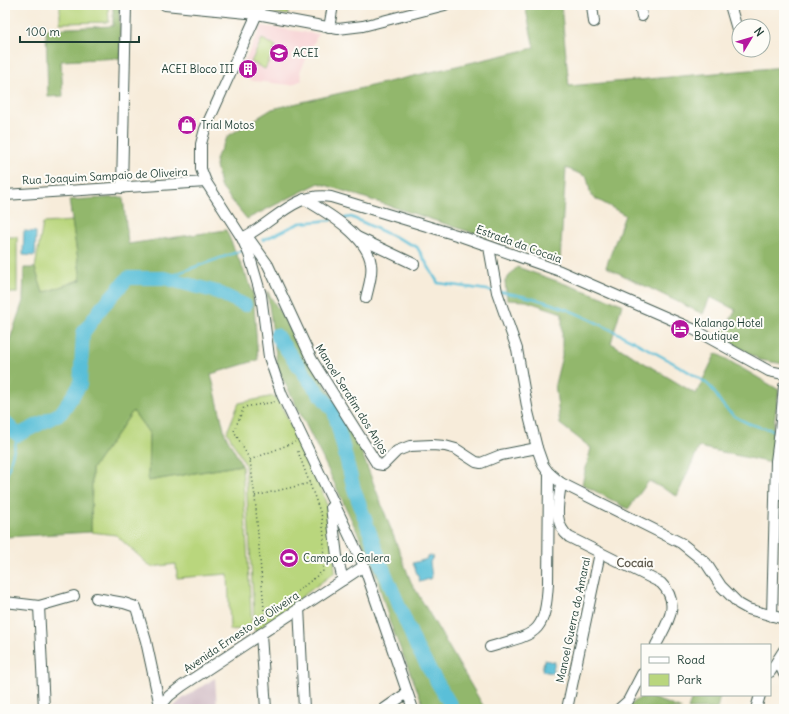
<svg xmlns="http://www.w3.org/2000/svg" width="789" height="714" font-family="Delius,sans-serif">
	<rect width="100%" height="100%" fill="#fdfcf7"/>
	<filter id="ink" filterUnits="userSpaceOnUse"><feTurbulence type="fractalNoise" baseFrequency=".025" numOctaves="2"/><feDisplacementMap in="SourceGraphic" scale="8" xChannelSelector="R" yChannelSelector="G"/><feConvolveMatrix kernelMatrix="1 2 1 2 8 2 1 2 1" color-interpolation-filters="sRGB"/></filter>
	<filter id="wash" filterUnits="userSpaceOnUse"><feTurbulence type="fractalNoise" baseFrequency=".012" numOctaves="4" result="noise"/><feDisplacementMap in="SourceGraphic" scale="16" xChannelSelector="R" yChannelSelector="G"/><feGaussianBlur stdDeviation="0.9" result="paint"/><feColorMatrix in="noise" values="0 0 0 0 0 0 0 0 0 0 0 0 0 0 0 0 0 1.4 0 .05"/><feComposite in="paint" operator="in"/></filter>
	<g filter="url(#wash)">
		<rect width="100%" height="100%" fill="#f7ecda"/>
		<polygon fill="#f7cfd1" points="262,26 318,34 300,72 302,80 291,85 254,81 238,75"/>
		<polygon fill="#d2bdc6" points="215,678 217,709 171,709 182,699"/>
		<g fill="#b9d67d" stroke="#6c8a58">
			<polygon points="60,5 108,5 109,22 60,23"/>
			<polygon points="273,5 290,5 288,15 270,12"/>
			<polygon points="262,39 276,46 265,69 251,62"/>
			<polygon points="72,221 81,279 43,293 35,268 43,223"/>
			<rect x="5" y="237" width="12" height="56"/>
			<polygon points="274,396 280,403 321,488 332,521 335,572 255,632 245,464 227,432 239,403"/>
			<polygon points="133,411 149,433 148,481 242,465 252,628 230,630 228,574 177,578 176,564 151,567 116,535 91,532 92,469"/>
		</g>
		<g fill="#92b76c" stroke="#587a50">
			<polygon points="113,5 119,5 121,58 61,61 63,96 48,97 46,29 113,26"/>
			<polygon points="525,5 561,5 569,86 784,67 784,364 760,360 721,336 736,310 710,297 703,314 606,267 625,215 591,196 587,177 566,168 560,261 319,183 247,219 220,186 215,160 228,136 272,109 534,48"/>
			<polygon points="123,197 128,244 226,230 253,292 258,360 211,374 225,434 242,465 148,481 149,433 133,411 92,469 91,532 5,537 5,354 23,301 24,268 35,268 43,293 81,280 69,200"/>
			<polygon points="517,267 622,304 611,343 696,394 716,353 779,390 772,436 784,438 784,466 699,447 677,496 649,481 628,509 582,484 591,448 560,424 555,384 562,356 562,313 526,301 507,300 505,281"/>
			<polygon points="267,291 354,432 411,582 485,709 425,709 390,623 374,568 323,459 278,369"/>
			<polygon points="644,695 682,709 624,709"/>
			<polygon points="693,695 720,695 717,709 688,709"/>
		</g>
		<g fill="#5abfd8" stroke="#3c7e86">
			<polygon points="24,231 36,232 35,256 23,255"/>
			<polygon points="431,556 433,557 430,562 432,578 420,582 413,563 427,559 427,557"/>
			<polygon points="544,660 555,662 552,673 542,671"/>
		</g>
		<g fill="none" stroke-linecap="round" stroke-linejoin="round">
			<g stroke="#5abfd8" stroke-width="2.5">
				<polyline points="341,219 351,217 417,247 438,283 494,291"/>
				<polyline points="263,240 300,223 332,220"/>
				<polyline points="164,278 243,250"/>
				<path d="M499,292C551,298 589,318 635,342C659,355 683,367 706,383C713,387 717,398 722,404C735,422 757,427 778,431"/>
				<polyline points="5,481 18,435"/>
			</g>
			<g stroke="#5abfd8" stroke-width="14">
				<polyline points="276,335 314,387 334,411 354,489 382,566 417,648 453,709"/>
				<polyline points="5,422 18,435 61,413 80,385 83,333 102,307 128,278 164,278 217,292 245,305"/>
			</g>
		</g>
	</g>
	<g filter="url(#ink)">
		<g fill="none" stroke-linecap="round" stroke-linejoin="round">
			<defs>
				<g id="minor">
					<polyline points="165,5 257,14 338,29 363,26 445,5"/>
					<polyline points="261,5 205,129 201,144 201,169 206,182 242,238 249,254 261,295 269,357 282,395 364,566 413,709"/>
					<polyline points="592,5 594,22"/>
					<polyline points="640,5 642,16"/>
					<polyline points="730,5 737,29"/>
					<polyline points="329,28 333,5"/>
					<polyline points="122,188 126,5"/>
					<polyline points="5,195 206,182"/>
					<path d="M304,199C326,212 368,236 371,264C373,275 368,288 366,298"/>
					<polyline points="247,236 268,265 312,360 377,464 383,465 397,451 410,446 432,445 445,446 456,449 476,462 481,463 501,455 537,448"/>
					<polyline points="357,237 414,264"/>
					<path d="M242,238C273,224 294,191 331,197L463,237L560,271L693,329L769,371L784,374"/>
					<polyline points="489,247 497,292 517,349 528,412 537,448 543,465 548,472 561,483 681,543 706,563 721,586 739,604 748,609 784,619"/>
					<path d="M561,483C559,502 552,523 569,537L661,583C682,604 667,623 656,645"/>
					<polyline points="331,507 337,556 343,580"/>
					<polyline points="96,598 124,603 136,607 146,641 160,706"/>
					<polyline points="5,602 39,606 74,596"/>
					<polyline points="39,606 44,709"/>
					<polyline points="299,607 304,709"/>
					<polyline points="772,616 776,461 780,431 784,386"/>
					<polyline points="261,634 266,709"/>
					<path d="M490,647C537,633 545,635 548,583L549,473"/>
					<polyline points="778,661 784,674"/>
					<polyline points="770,672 784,650"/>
					<polyline points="158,709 169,696 182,686 364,566"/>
					<polyline points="384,709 407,693"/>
					<polyline points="567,709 600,553"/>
					<polyline points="619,709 628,701 642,674"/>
					<polyline points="756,709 760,695"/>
				</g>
			</defs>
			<use href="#minor" stroke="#3f574d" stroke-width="12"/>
			<g stroke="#3f574d" stroke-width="1.5" stroke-dasharray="1 3" stroke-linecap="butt">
				<polyline points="292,5 301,10 309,8 313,5"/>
				<polyline points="250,460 295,442"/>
				<polyline points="255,496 310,483"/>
				<polyline points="263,619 323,571 324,536 322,517 297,449"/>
				<polyline points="265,622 255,497 250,460 234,431 244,407 275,402"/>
			</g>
			<use href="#minor" stroke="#fff" stroke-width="10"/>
		</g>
	</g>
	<defs>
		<symbol id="school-disc" viewBox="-11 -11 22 22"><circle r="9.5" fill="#b5179e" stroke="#fdfcf7"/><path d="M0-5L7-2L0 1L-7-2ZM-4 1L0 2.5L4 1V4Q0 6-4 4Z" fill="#fff"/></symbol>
		<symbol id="building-disc" viewBox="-11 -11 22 22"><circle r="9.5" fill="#b5179e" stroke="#fdfcf7"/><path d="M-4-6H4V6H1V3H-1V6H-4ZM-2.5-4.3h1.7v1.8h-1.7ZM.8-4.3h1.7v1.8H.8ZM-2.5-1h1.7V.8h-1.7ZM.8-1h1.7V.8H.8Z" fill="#fff"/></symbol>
		<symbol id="shop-disc" viewBox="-11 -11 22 22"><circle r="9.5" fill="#b5179e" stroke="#fdfcf7"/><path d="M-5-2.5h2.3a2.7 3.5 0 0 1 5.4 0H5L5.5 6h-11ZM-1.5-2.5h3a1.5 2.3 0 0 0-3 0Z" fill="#fff"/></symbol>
		<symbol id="hotel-disc" viewBox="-11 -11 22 22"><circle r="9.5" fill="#b5179e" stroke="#fdfcf7"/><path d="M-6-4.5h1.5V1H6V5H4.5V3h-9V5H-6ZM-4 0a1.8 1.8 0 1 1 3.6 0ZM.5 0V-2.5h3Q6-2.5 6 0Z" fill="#fff"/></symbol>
		<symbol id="stadium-disc" viewBox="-11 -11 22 22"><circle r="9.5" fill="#b5179e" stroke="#fdfcf7"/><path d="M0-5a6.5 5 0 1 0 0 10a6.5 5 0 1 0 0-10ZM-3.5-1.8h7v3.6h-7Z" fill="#fff"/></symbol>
	</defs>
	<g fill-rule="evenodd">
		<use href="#school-disc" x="268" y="42" width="22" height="22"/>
		<use href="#building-disc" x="237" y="58" width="22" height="22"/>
		<use href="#shop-disc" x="176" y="114" width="22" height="22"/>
		<use href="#hotel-disc" x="669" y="318" width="22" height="22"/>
		<use href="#stadium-disc" x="278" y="547" width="22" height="22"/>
	</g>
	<g text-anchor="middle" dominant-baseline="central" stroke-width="4" stroke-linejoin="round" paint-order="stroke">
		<g font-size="11" fill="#1f3d34" stroke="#fdfcf7" text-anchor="start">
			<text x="293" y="53">ACEI</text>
			<text x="234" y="69" text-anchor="end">ACEI Bloco III</text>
			<text x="201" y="125">Trial Motos</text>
			<text x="694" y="323">Kalango Hotel<tspan x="694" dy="13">Boutique</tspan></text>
			<text x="303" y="558">Campo do Galera</text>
		</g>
		<g font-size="11" fill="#1f3d34" stroke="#fdfcf7">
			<text transform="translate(105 176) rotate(-3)">Rua Joaquim Sampaio de Oliveira</text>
			<text transform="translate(519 244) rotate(20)">Estrada da Cocaia</text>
			<text transform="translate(352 399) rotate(58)">Manoel Serafim dos Anjos</text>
			<text transform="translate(573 620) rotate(-78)">Manoel Guerra do Amaral</text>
			<text transform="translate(241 632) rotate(-34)">Avenida Ernesto de Oliveira</text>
		</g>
		<g font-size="12" font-weight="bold" fill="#635f53" stroke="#fdfcf7">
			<text x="635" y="562">Cocaia</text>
		</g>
	</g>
	<rect width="789" height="714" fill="none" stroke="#fdfcf7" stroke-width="20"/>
	<rect x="641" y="644" width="130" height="52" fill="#fdfcf7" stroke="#a4b0a9"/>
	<rect x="649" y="657" width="20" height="6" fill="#ffffff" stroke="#a4b0a9"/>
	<text x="677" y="664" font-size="12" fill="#1f3d34">Road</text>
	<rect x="649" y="674" width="20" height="12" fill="#b9d67d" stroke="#a4b0a9"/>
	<text x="677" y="684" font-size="12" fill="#1f3d34">Park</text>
	<g transform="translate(751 38) rotate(52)"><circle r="19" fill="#fdfcf7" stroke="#a4b0a9"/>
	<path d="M0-3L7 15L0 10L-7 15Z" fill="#b5179e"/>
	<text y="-6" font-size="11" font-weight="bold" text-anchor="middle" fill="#1f3d34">N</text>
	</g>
	<path d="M20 36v6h119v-6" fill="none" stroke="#1f3d34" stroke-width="2"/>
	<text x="26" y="36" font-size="12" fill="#1f3d34" stroke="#fdfcf7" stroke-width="3" paint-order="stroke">100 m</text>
</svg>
